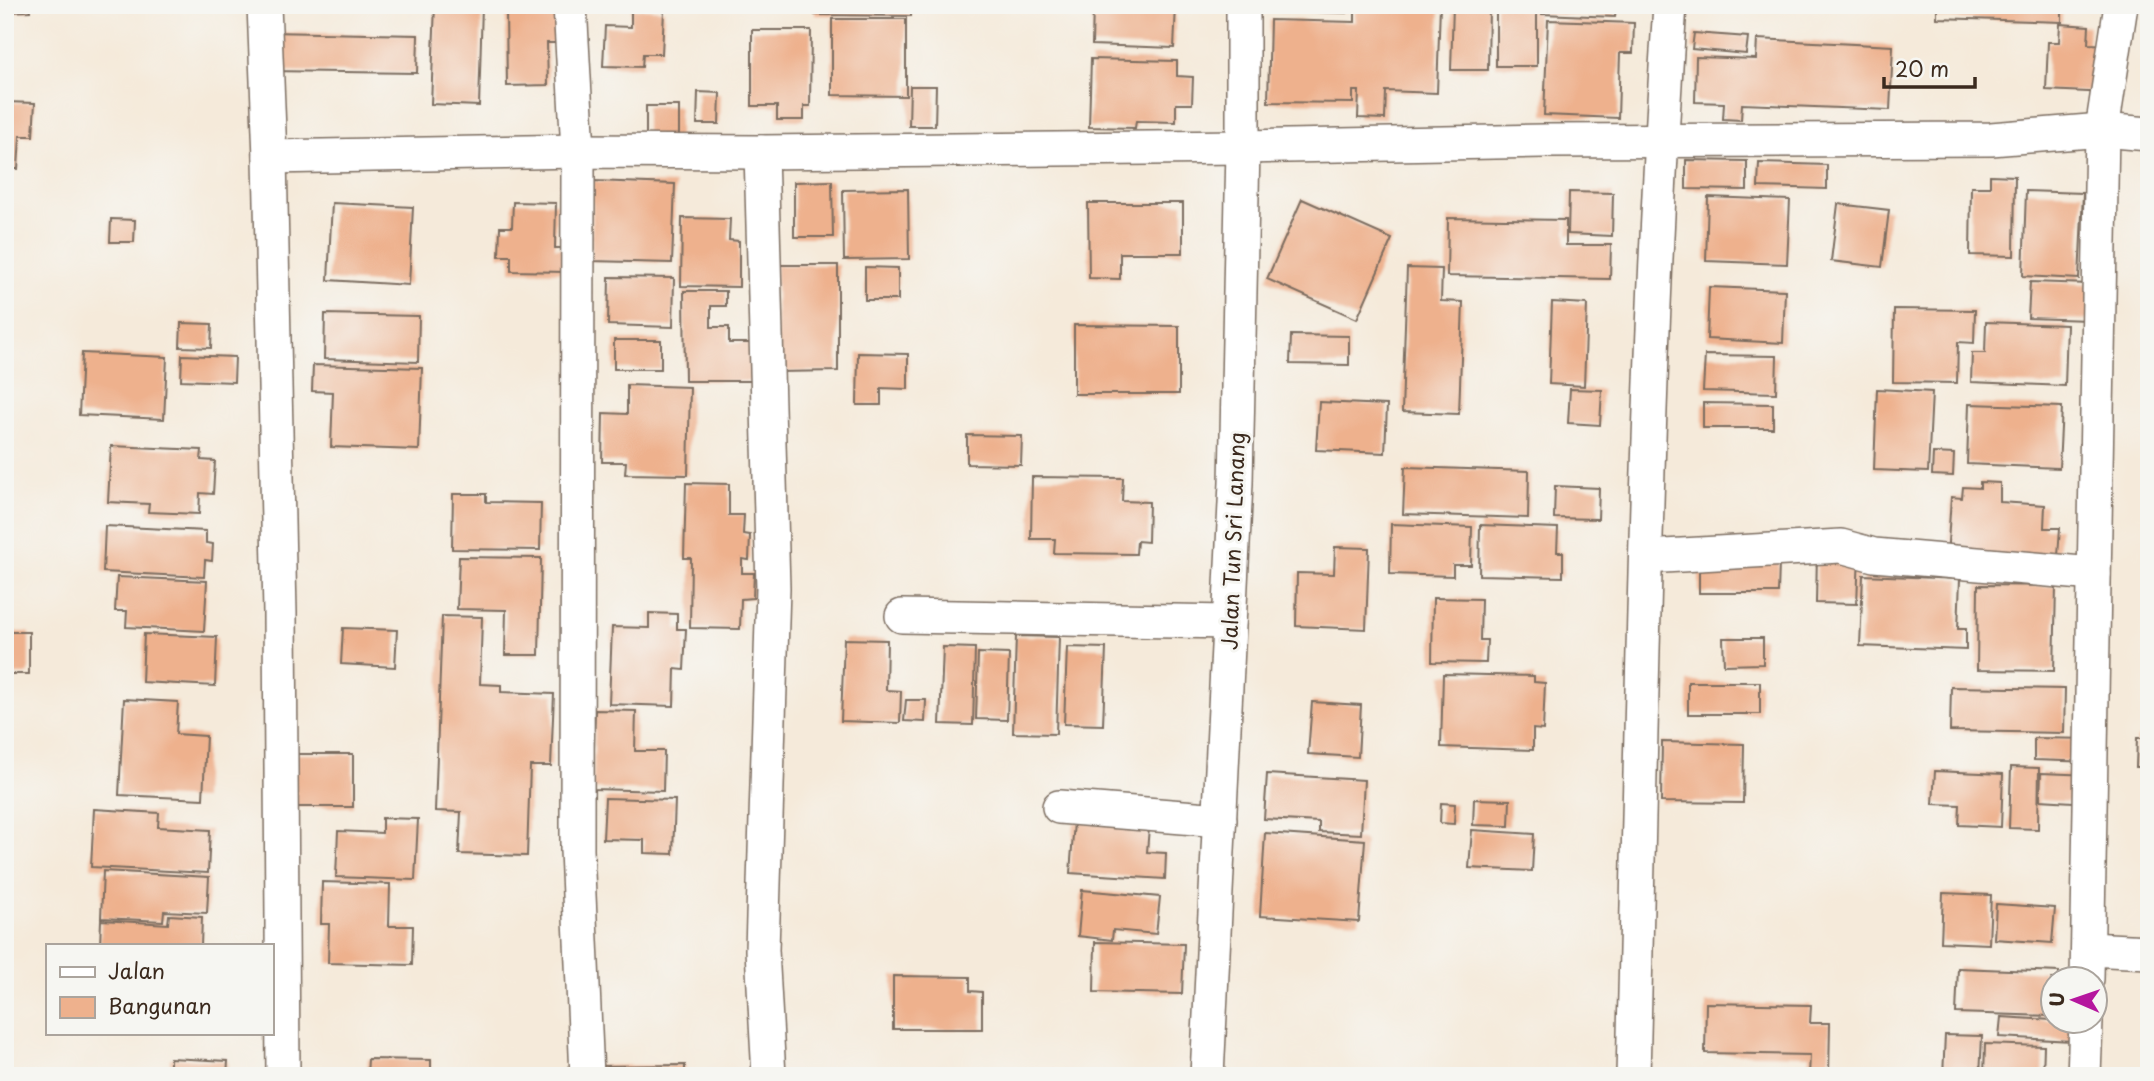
<svg xmlns="http://www.w3.org/2000/svg" width="2154" height="1081" font-family="'Playpen Sans',sans-serif">
	<rect width="100%" height="100%" fill="#f6f6f2"/>
	<filter id="ink" filterUnits="userSpaceOnUse"><feTurbulence type="fractalNoise" baseFrequency=".0143" numOctaves="2"/><feDisplacementMap in="SourceGraphic" scale="14" xChannelSelector="R" yChannelSelector="G"/><feConvolveMatrix kernelMatrix="1 2 1 2 8 2 1 2 1" color-interpolation-filters="sRGB"/></filter>
	<filter id="wash" filterUnits="userSpaceOnUse"><feTurbulence type="fractalNoise" baseFrequency=".00686" numOctaves="4" result="noise"/><feDisplacementMap in="SourceGraphic" scale="28" xChannelSelector="R" yChannelSelector="G"/><feGaussianBlur stdDeviation="1.57" result="paint"/><feColorMatrix in="noise" values="0 0 0 0 0 0 0 0 0 0 0 0 0 0 0 0 0 1.4 0 .05"/><feComposite in="paint" operator="in"/></filter>
	<g filter="url(#wash)">
		<rect width="100%" height="100%" fill="#f5eada"/>
		<g id="blocks">
			<g fill="#eeb18d">
				<polygon points="5,5 30,5 30,11 5,12"/>
				<polygon points="435,5 482,5 479,106 431,104"/>
				<polygon points="815,5 911,5 911,16 815,15"/>
				<polygon points="1093,5 1176,5 1174,48 1092,45"/>
				<polygon points="1281,5 1347,5 1346,13 1281,11"/>
				<polygon points="1355,5 1440,5 1437,93 1386,91 1385,119 1358,118 1359,91 1353,91 1353,103 1268,102 1270,20 1355,22"/>
				<polygon points="1453,5 1489,5 1488,70 1451,70"/>
				<rect x="1496" y="5" width="41" height="61"/>
				<polygon points="1543,5 1616,5 1615,17 1542,14"/>
				<polygon points="1937,5 2062,5 2062,22 1937,18"/>
				<polygon points="631,8 664,10 662,54 643,54 642,67 603,66 605,26 631,27"/>
				<polygon points="557,9 558,43 547,43 548,85 507,86 506,10"/>
				<polygon points="832,19 906,19 906,96 832,95"/>
				<polygon points="1548,20 1634,23 1633,53 1620,53 1618,118 1544,115"/>
				<polygon points="2060,24 2089,26 2088,44 2112,45 2109,93 2046,90 2048,42 2059,42"/>
				<polygon points="752,30 811,30 810,106 804,106 804,120 777,120 777,106 752,106"/>
				<polygon points="269,32 418,35 417,73 268,71"/>
				<polygon points="1694,33 1748,37 1746,54 1692,49"/>
				<polygon points="1757,39 1893,46 1890,110 1742,104 1741,120 1723,119 1724,103 1695,102 1696,57 1756,59"/>
				<polygon points="1091,59 1177,61 1177,76 1193,77 1192,104 1176,104 1176,122 1136,121 1135,128 1089,127"/>
				<polygon points="910,86 936,86 935,126 909,126"/>
				<polygon points="698,92 720,93 719,124 697,124"/>
				<polygon points="5,102 35,103 33,136 20,136 18,169 5,169"/>
				<rect x="646" y="106" width="33" height="31"/>
				<polygon points="1686,160 1747,161 1747,190 1686,189"/>
				<polygon points="1759,163 1827,165 1827,189 1758,187"/>
				<polygon points="1990,175 2015,176 2014,256 1970,255 1971,187 1990,187"/>
				<polygon points="593,181 675,184 672,263 591,261"/>
				<polygon points="832,181 833,237 794,237 794,182"/>
				<polygon points="908,189 909,259 844,260 843,190"/>
				<polygon points="2026,191 2083,193 2079,279 2023,276"/>
				<polygon points="1569,192 1613,193 1612,236 1568,234"/>
				<polygon points="1708,197 1790,200 1787,264 1706,261"/>
				<polygon points="1302,199 1392,239 1357,319 1267,279"/>
				<polygon points="513,202 556,203 555,248 568,248 567,272 511,271 511,256 499,256 500,227 512,227"/>
				<polygon points="332,203 413,207 409,285 328,280"/>
				<polygon points="1088,203 1183,203 1183,253 1120,253 1120,279 1089,278"/>
				<polygon points="1838,204 1889,210 1882,267 1831,261"/>
				<polygon points="682,218 730,219 729,240 739,241 739,287 681,286"/>
				<polygon points="1448,218 1566,220 1566,245 1611,245 1610,279 1447,276"/>
				<polygon points="111,219 135,220 134,242 110,242"/>
				<polygon points="776,265 838,265 838,371 777,372"/>
				<polygon points="865,267 898,268 898,300 865,300"/>
				<polygon points="1407,268 1442,269 1441,301 1463,302 1459,414 1402,412"/>
				<polygon points="609,277 674,278 673,327 608,325"/>
				<polygon points="2030,282 2091,284 2089,320 2028,318"/>
				<polygon points="1709,287 1785,290 1783,343 1707,339"/>
				<polygon points="684,291 726,291 726,306 711,306 711,327 729,327 729,343 753,343 752,381 685,381"/>
				<polygon points="1552,302 1587,304 1584,386 1549,384"/>
				<polygon points="1894,309 1975,310 1974,343 1958,342 1957,383 1893,382"/>
				<polygon points="325,314 419,316 418,362 324,359"/>
				<polygon points="1986,322 2067,325 2065,386 1971,382 1972,353 1985,353"/>
				<polygon points="181,323 212,324 211,348 180,347"/>
				<polygon points="1074,325 1179,326 1179,394 1074,394"/>
				<polygon points="1291,335 1349,336 1349,365 1290,364"/>
				<rect x="614" y="340" width="47" height="29"/>
				<polygon points="82,353 167,357 164,419 79,415"/>
				<polygon points="858,353 908,354 908,389 881,388 881,405 857,405"/>
				<polygon points="182,355 235,357 234,382 181,380"/>
				<polygon points="1705,355 1777,356 1776,393 1703,391"/>
				<polygon points="313,365 422,368 419,450 331,447 333,392 312,391"/>
				<polygon points="627,385 690,387 688,475 625,474 626,462 602,462 603,413 627,414"/>
				<polygon points="1570,389 1602,390 1600,425 1568,423"/>
				<polygon points="1877,389 1932,392 1928,472 1874,470"/>
				<polygon points="1319,402 1387,405 1385,453 1316,450"/>
				<polygon points="1703,403 1773,404 1773,428 1703,428"/>
				<polygon points="1969,404 2062,407 2059,468 1967,464"/>
				<polygon points="967,435 1022,436 1021,465 967,464"/>
				<polygon points="111,446 202,450 201,460 215,461 213,494 200,493 199,514 148,512 149,504 108,502"/>
				<polygon points="1933,453 1954,454 1953,476 1932,475"/>
				<polygon points="1405,467 1529,471 1528,518 1403,514"/>
				<polygon points="1032,477 1123,478 1122,501 1149,502 1148,542 1137,541 1136,554 1054,553 1055,539 1031,539"/>
				<polygon points="1980,482 2000,483 2000,502 2045,505 2044,528 2060,528 2058,556 1947,558 1951,497 1962,498 1963,487 1980,488"/>
				<polygon points="686,483 729,484 729,515 744,515 743,534 750,535 749,560 742,559 742,573 754,573 753,598 741,599 740,629 690,628 691,558 684,558"/>
				<polygon points="1555,486 1599,488 1598,519 1554,518"/>
				<polygon points="453,494 486,494 486,502 541,503 540,550 452,549"/>
				<polygon points="1391,524 1472,527 1471,565 1453,565 1453,576 1390,574"/>
				<polygon points="1480,525 1558,528 1557,552 1563,552 1563,577 1479,575"/>
				<polygon points="105,526 206,531 206,543 213,544 212,561 205,560 204,577 103,572"/>
				<polygon points="1335,547 1369,548 1366,629 1296,626 1297,573 1334,574"/>
				<polygon points="1817,552 1859,553 1857,604 1816,603"/>
				<polygon points="459,557 541,558 539,655 505,655 506,610 457,609"/>
				<polygon points="1699,562 1779,563 1778,593 1699,593"/>
				<polygon points="1863,575 1960,579 1958,629 1966,629 1966,650 1860,646"/>
				<polygon points="117,577 207,581 204,631 126,627 127,611 115,611"/>
				<polygon points="1978,585 2056,586 2054,671 1977,670"/>
				<polygon points="1433,598 1481,599 1480,640 1487,640 1486,663 1432,662"/>
				<polygon points="649,613 677,614 677,629 686,629 684,670 675,669 674,706 609,704 612,627 649,628"/>
				<polygon points="442,616 482,617 480,684 501,685 501,692 554,694 551,766 530,766 527,856 459,854 461,812 435,811"/>
				<polygon points="343,628 397,630 395,667 341,664"/>
				<rect x="5" y="632" width="24" height="42"/>
				<polygon points="144,634 217,637 215,686 142,682"/>
				<polygon points="1016,636 1059,637 1056,734 1013,733"/>
				<polygon points="1723,638 1763,638 1763,664 1724,665"/>
				<polygon points="844,639 887,640 886,690 901,691 900,723 841,721"/>
				<polygon points="943,647 975,648 973,725 940,724"/>
				<polygon points="1067,647 1106,648 1103,725 1064,724"/>
				<polygon points="978,653 1009,654 1007,720 976,719"/>
				<polygon points="1443,674 1534,676 1534,682 1545,683 1543,730 1533,729 1533,750 1441,747"/>
				<rect x="1688" y="682" width="72" height="32"/>
				<polygon points="1951,687 2065,689 2064,733 1950,731"/>
				<polygon points="124,699 178,702 176,734 206,736 203,799 119,795"/>
				<polygon points="906,700 926,700 925,722 904,721"/>
				<polygon points="1312,702 1361,705 1358,757 1308,754"/>
				<polygon points="595,710 636,711 635,751 664,751 663,791 593,789"/>
				<polygon points="2034,738 2094,739 2093,762 2034,760"/>
				<polygon points="2137,738 2149,738 2149,767 2136,767"/>
				<polygon points="1662,742 1744,744 1743,803 1661,802"/>
				<rect x="292" y="754" width="61" height="53"/>
				<polygon points="2011,767 2039,768 2038,829 2009,828"/>
				<polygon points="1935,771 2003,774 2001,827 1959,825 1960,805 1933,804"/>
				<polygon points="2041,773 2092,775 2090,803 2040,800"/>
				<polygon points="1267,774 1364,780 1361,834 1319,832 1319,822 1264,819"/>
				<polygon points="605,798 675,800 673,854 644,853 644,840 603,839"/>
				<polygon points="1474,799 1510,800 1509,826 1473,825"/>
				<polygon points="1441,803 1455,804 1454,824 1440,823"/>
				<polygon points="94,809 159,813 158,827 210,830 208,873 91,867"/>
				<polygon points="382,818 418,819 415,880 336,877 338,831 382,833"/>
				<polygon points="1074,822 1149,827 1147,852 1166,853 1165,879 1070,873"/>
				<polygon points="1472,830 1534,834 1532,871 1469,868"/>
				<polygon points="1265,833 1365,840 1359,922 1260,916"/>
				<polygon points="103,871 209,877 207,913 164,911 163,921 101,918"/>
				<polygon points="322,882 390,884 389,926 413,926 412,965 328,963 329,924 321,924"/>
				<polygon points="1082,890 1160,897 1156,934 1113,930 1112,940 1078,936"/>
				<polygon points="1943,893 1991,895 1989,944 1941,942"/>
				<polygon points="1996,904 2055,908 2052,943 1994,939"/>
				<polygon points="169,915 202,917 201,946 100,946 101,920 168,924"/>
				<polygon points="1095,942 1184,944 1182,994 1094,992"/>
				<polygon points="1958,968 2059,972 2059,979 2052,979 2052,1016 1956,1013"/>
				<polygon points="893,976 970,977 970,991 982,992 982,1029 893,1029"/>
				<polygon points="1706,1003 1811,1005 1810,1023 1830,1023 1829,1076 1809,1076 1810,1055 1705,1053"/>
				<polygon points="2001,1017 2052,1020 2052,1021 2091,1022 2090,1042 1999,1037"/>
				<polygon points="1945,1035 1982,1036 1980,1076 1943,1076"/>
				<polygon points="1985,1044 2044,1046 2043,1076 1984,1076"/>
				<polygon points="170,1058 228,1061 227,1076 170,1076"/>
				<polygon points="368,1059 431,1060 431,1076 367,1076"/>
				<polygon points="685,1065 685,1076 595,1076 595,1066"/>
				<polygon points="294,1070 363,1072 363,1076 294,1076"/>
			</g>
		</g>
	</g>
	<g filter="url(#ink)">
		<use href="#blocks" fill-opacity="0" stroke="#7c6d60" stroke-width="2"/>
		<g fill="none" stroke-linecap="round" stroke-linejoin="round">
			<defs>
				<g id="minor">
					<polyline points="264,5 270,157 280,613 283,1076"/>
					<polyline points="570,5 578,151 577,850 587,1076"/>
					<polyline points="761,152 773,588 762,950 769,1076"/>
					<polyline points="270,157 578,151 761,152 1243,147 1544,141 1991,139 2102,130 2149,134"/>
					<polyline points="1646,557 1841,546 1874,555 2094,574"/>
					<polyline points="902,616 1229,622"/>
					<polyline points="1059,807 1220,820"/>
					<polyline points="2088,949 2149,952"/>
					<polyline points="2087,979 2102,130 2121,5"/>
					<polyline points="1207,1076 1236,483 1243,147 1243,5"/>
					<path d="M1633,1076C1642,719 1646,361 1670,5"/>
					<polyline points="2084,1076 2086,1021"/>
				</g>
			</defs>
			<use href="#minor" stroke="#7c6d60" stroke-width="36"/>
			<use href="#minor" stroke="#fff" stroke-width="33"/>
		</g>
	</g>
	<g text-anchor="middle" dominant-baseline="central" stroke-width="6" stroke-linejoin="round" paint-order="stroke">
		<g font-size="21" fill="#3b2a1e" stroke="#f6f6f2">
			<text transform="translate(1232 541) rotate(-88)">Jalan Tun Sri Lanang</text>
		</g>
	</g>
	<rect width="2154" height="1081" fill="none" stroke="#f6f6f2" stroke-width="28"/>
	<rect x="46" y="944" width="228" height="91" fill="#f6f6f2" stroke="#aba49d" stroke-width="2"/>
	<rect x="60" y="967" width="35" height="10" fill="#ffffff" stroke="#aba49d" stroke-width="2"/>
	<text x="108" y="979" font-size="21" fill="#3b2a1e">Jalan</text>
	<rect x="60" y="997" width="35" height="21" fill="#eeb18d" stroke="#aba49d" stroke-width="2"/>
	<text x="108" y="1014" font-size="21" fill="#3b2a1e">Bangunan</text>
	<g transform="translate(2074 1000) rotate(272)"><circle r="33" fill="#f6f6f2" stroke="#aba49d" stroke-width="2"/>
	<path d="M0-5L12 26L0 18L-12 26Z" fill="#b5179e"/>
	<text y="-10" font-size="19" font-weight="bold" text-anchor="middle" fill="#3b2a1e">U</text>
	</g>
	<path d="M1884 77v10h91v-10" fill="none" stroke="#3b2a1e" stroke-width="3.5"/>
	<text x="1895" y="77" font-size="21" fill="#3b2a1e" stroke="#f6f6f2" stroke-width="5" paint-order="stroke">20 m</text>
</svg>
